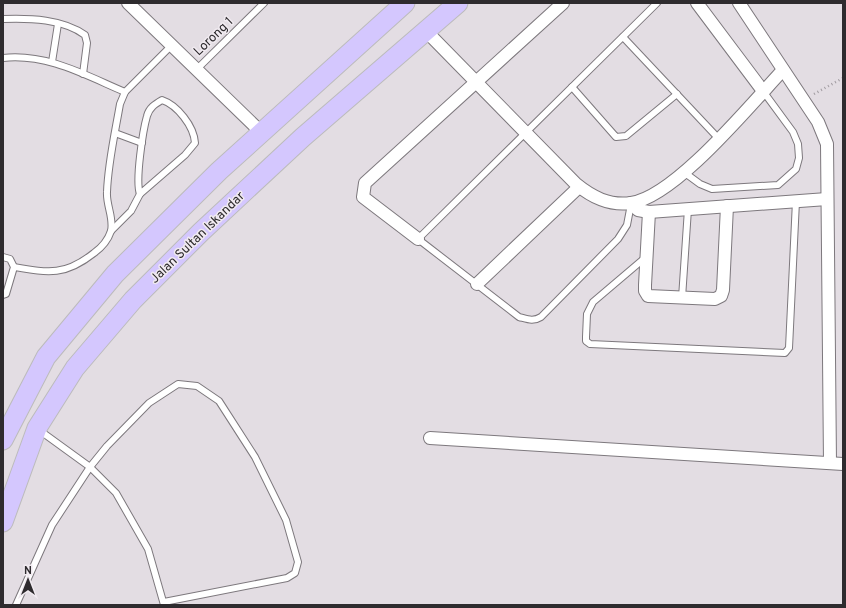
<svg xmlns="http://www.w3.org/2000/svg" width="846" height="608" font-family="Overpass,sans-serif">
	<rect width="100%" height="100%" fill="#e3dde3"/>
	<g fill="none" stroke-linecap="round" stroke-linejoin="round">
		<defs>
			<g id="service">
				<path d="M3,19C30,18 63,19 85,35L87,43L83,74"/>
				<polyline points="623,37 719,139"/>
				<path d="M3,58C47,53 87,76 125,92"/>
				<polyline points="52,62 58,24"/>
				<polyline points="196,70 264,3"/>
				<polyline points="572,87 616,137 626,136 677,94"/>
				<path d="M162,100C177,105 194,126 195,143L185,155L140,194C135,181 143,130 147,116C149,108 155,104 162,100Z"/>
				<polyline points="115,133 142,143"/>
				<polyline points="685,173 700,184 712,189 778,185 796,169 799,158 798,144 793,132 763,91"/>
				<path d="M631,204L627,225L618,239L541,317C533,322 527,319 519,317L418,239L657,3"/>
				<polyline points="111,231 131,211 140,194"/>
				<polyline points="3,257 10,259 14,267 6,294 3,295"/>
				<polyline points="646,257 593,302 587,314 586,337 586,341 590,344 785,353 789,348 796,201"/>
				<path d="M14,267C49,273 65,276 94,253C101,248 108,240 111,231C114,218 106,205 107,192C108,163 115,133 120,104L125,92L171,46"/>
				<polyline points="682,298 688,209"/>
				<polyline points="39,430 90,467 107,446 149,403 178,384 197,386 219,401 255,457 286,520 298,562 295,573 287,578 164,602"/>
				<polyline points="16,605 52,525 90,467 116,493 148,549 164,605"/>
			</g>
			<g id="minor">
				<polyline points="128,3 262,133"/>
				<polyline points="697,3 763,91"/>
				<polyline points="739,3 818,122 827,144 830,463"/>
				<path d="M426,31L576,184C592,197 609,206 631,203C675,197 751,104 783,70"/>
				<polyline points="631,203 638,210 649,212 827,199"/>
				<polyline points="649,212 645,285 645,291 648,296 715,299 721,296 723,290 727,206"/>
				<polyline points="418,239 363,197 365,183 563,3"/>
				<polyline points="477,284 579,187"/>
				<polyline points="430,438 843,464"/>
			</g>
			<g id="primary">
				<polyline points="3,440 46,357 115,274 219,171 405,3"/>
				<polyline points="3,522 37,428 75,368 133,300 201,232 303,137 458,3"/>
			</g>
		</defs>
		<use href="#service" stroke="#7d787d" stroke-width="8"/>
		<use href="#minor" stroke="#7d787d" stroke-width="14"/>
		<use href="#primary" stroke="#bcbbbc" stroke-width="21"/>
		<polyline stroke="#a09ba0" stroke-width="2.5" stroke-dasharray="1 3" stroke-linecap="butt" points="814,94 843,78"/>
		<use href="#service" stroke="#fff" stroke-width="6"/>
		<use href="#minor" stroke="#fff" stroke-width="12"/>
		<use href="#primary" stroke="#d4c7fe" stroke-width="19"/>
	</g>
	<g text-anchor="middle" dominant-baseline="central" stroke-width="3" stroke-linejoin="round" paint-order="stroke">
		<g font-size="13" fill="#2e2b2e" stroke="#f0eaf0">
			<text transform="translate(214 37) rotate(-44)">Lorong 1</text>
			<text transform="translate(198 238) rotate(-44)">Jalan Sultan Iskandar</text>
		</g>
	</g>
	<rect width="846" height="608" fill="none" stroke="#2e2b2e" stroke-width="8"/>
	<g transform="translate(28 580)" stroke="#f0eaf0" stroke-width="3" paint-order="stroke">
	<path d="M0-3L7 15L0 10L-7 15Z" fill="#2e2b2e"/>
	<text y="-6" font-size="11" font-weight="bold" text-anchor="middle" fill="#2e2b2e">N</text>
	</g>
</svg>
